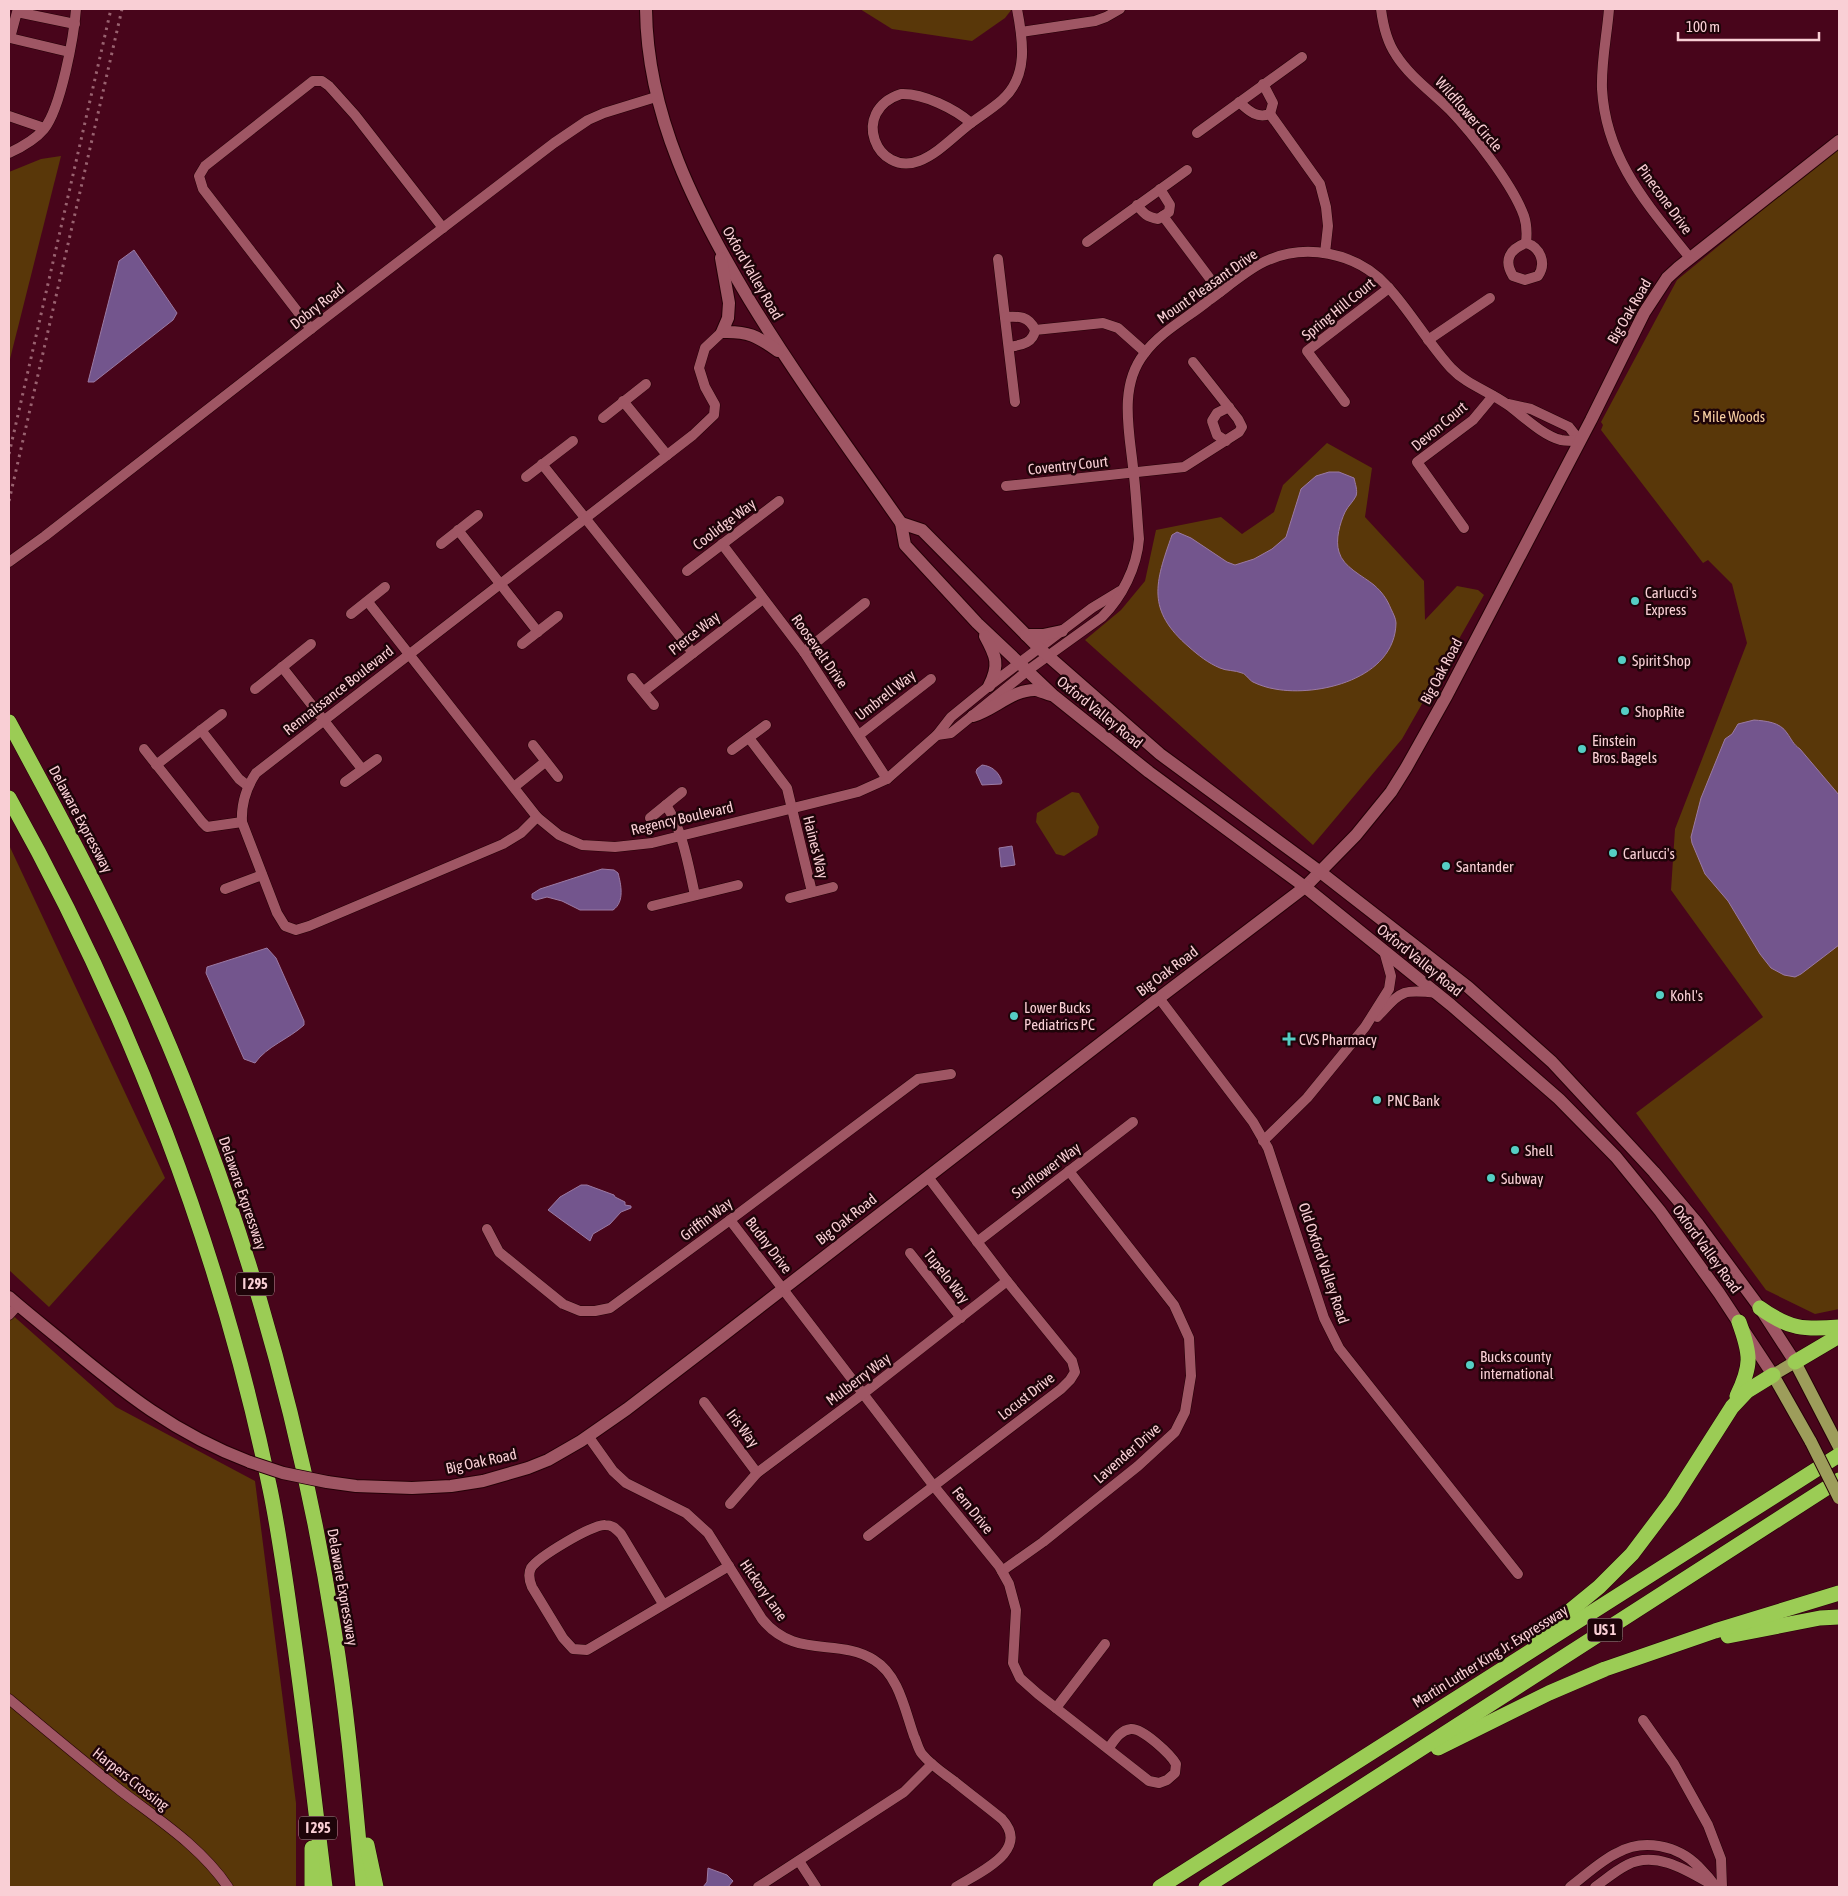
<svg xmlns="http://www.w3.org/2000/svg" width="1848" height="1896" font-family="'Asap Condensed',sans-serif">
	<rect width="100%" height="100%" fill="#48051b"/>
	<g fill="#593709">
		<polygon points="860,9 1012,9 1005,18 972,41 892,29"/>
		<polygon points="1839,147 1839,1309 1815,1314 1766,1290 1636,1113 1763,1017 1671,890 1675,829 1747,643 1732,584 1708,560 1703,563 1601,430 1603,425 1601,422 1677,280"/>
		<polygon points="61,156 9,363 9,172 41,159"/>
		<polygon points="1327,443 1372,468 1365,517 1424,581 1425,620 1457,586 1478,590 1484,595 1402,739 1313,845 1085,640 1121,610 1145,581 1156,530 1221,517 1242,534 1274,512 1283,485"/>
		<polygon points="1072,792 1079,793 1099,827 1097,835 1064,856 1056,854 1036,822 1037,813"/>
		<polygon points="9,845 165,1178 49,1307 9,1270"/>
		<polygon points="9,1312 116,1407 255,1481 296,1803 296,1887 9,1887"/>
	</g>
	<g fill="#73558d" stroke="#9b7aa3">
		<polygon points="134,250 177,313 173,320 94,382 88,382 119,261"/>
		<path d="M1329,472H1339L1354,478C1355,483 1358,491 1356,496C1353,502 1348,506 1345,512C1340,523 1335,540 1339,552C1343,567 1363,576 1374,585C1382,592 1387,599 1391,609C1393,613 1396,619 1396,623C1395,679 1318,697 1275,689C1268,688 1259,685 1253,682C1249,680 1246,674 1242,673C1235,670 1226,671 1220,668C1208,663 1198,655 1189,647C1146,610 1155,583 1172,535L1177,532L1191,538L1227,562L1235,565L1254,559L1272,549L1286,537L1301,489L1316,476Z"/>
		<path d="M1754,720C1766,721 1780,722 1787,733C1792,740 1793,744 1800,749L1839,795V945L1801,974L1795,977L1784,975L1771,968L1760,954L1728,901L1705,874L1692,843L1691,837L1701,798L1725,739L1732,734L1738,724Z"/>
		<path d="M982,765C992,766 999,772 1002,782L1001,784L982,785L976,772L977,769Z"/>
		<polygon points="1012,846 1015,865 1001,867 999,848"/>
		<path d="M602,869L614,870L618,873C621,884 625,902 613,910H580L562,901L547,897L536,900L532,898V894L540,889Z"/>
		<path d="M267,948L276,958L304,1021V1025C289,1039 267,1046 255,1063L244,1059L206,973L207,967Z"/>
		<polygon points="581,1185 587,1185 614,1195 615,1197 625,1202 625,1205 631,1206 631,1208 621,1212 610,1224 593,1234 590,1241 548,1210 560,1197"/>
		<polygon points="708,1868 727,1875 733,1881 728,1887 703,1887 707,1882"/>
	</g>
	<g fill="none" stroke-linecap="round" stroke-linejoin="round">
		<defs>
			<g id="minor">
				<path d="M1381,9C1383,25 1387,42 1396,55C1410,77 1432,92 1450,110C1473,134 1513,185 1524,216C1527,225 1527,234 1526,243"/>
				<path d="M1609,9C1607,35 1601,62 1602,89C1606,160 1648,205 1690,258"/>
				<polyline points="1021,32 1095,21 1106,17 1120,9"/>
				<polyline points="69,52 10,38 17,12 75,24"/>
				<path d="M901,94C923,93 955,109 971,123C955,135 938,154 919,161C877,177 849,111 901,94Z"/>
				<path d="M1239,102C1248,110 1256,119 1270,114L1273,103L1263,84"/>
				<polyline points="1270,114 1320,184 1326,207 1328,226 1325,253"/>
				<polyline points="9,116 44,128"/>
				<path d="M971,123C982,115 993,108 1002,100C1029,76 1023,40 1017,9"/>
				<polyline points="1197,133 1302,57"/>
				<path d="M9,153C22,147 35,140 44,129C61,108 74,36 76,9"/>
				<path d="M1137,205C1144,214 1147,217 1158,219L1169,212L1170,205L1160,189"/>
				<polyline points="1163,216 1220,292"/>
				<polyline points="1087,242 1187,170"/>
				<path d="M1526,243C1540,247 1547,263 1538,276L1525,280L1513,276C1503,260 1510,249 1526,243Z"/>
				<polyline points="998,259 1015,402"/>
				<path d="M1005,317C1019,316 1029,316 1035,330C1033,344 1020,345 1009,347"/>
				<polyline points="311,329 203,189 199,176 205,166 313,81 322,81 329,86 355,115 443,228"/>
				<polyline points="1035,330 1103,323 1118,328 1145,352"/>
				<polyline points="1428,340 1490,298"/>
				<polyline points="623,401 667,455"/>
				<polyline points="1345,402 1307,351 1389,288"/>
				<polyline points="1508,404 1531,409 1569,427 1580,441"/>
				<polyline points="603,418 646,384"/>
				<polyline points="1226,441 1217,435 1212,421 1217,413 1229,407"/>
				<polyline points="542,464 693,653"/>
				<polyline points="526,477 573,441"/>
				<polyline points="1006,486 1184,467 1239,432 1242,427 1238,419 1193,362"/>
				<polyline points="1464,528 1417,462 1473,420 1493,396"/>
				<polyline points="458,530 538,632"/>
				<polyline points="441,544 478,515"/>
				<polyline points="722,544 804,652 887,779"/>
				<polyline points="9,562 45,536 325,318 554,143 588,120 604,113 656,97"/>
				<polyline points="687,571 779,501"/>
				<polyline points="368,602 537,817 559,835 582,845 615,847 652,843 858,792 887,779 937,735 951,717 989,686 1092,608 1120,591"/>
				<polyline points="351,614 385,587"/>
				<polyline points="522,644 558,616"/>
				<polyline points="804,652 865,603"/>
				<polyline points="282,667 362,769"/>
				<polyline points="632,678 654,705"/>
				<polyline points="255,689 311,644"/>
				<polyline points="644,691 763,599"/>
				<polyline points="201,730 239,779 248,786"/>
				<polyline points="859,735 931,679"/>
				<path d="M937,735L951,733L1027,671L1102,617C1122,597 1137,567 1139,539C1137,515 1136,491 1133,467C1129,430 1119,386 1144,354C1160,332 1187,318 1208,301C1225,289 1242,274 1260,264C1303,241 1357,252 1388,287C1411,312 1428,343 1451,368C1467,385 1489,391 1508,405C1522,415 1543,436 1561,440C1567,441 1574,441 1580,441"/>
				<polyline points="749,738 787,788 812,892"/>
				<polyline points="533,745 558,777"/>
				<polyline points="144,749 202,822 207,827 242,822"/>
				<polyline points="732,750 766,725"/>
				<polyline points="156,765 222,714"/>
				<polyline points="345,782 377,759"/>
				<polyline points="514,787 545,762"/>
				<path d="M666,805C683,831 688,864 695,895"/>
				<path d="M537,817L521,833L503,844L309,926L296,930L285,926L277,913L242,822C241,803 246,788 256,773L693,435L714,415L715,405L705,387L699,368L705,348L722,332"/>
				<polyline points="650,818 682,792"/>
				<polyline points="225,889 262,875"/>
				<polyline points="790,898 833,887"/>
				<polyline points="652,906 738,885"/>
				<polyline points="1159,998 1253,1122 1268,1148 1324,1318 1339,1348 1518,1574"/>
				<path d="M1377,1017C1402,991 1400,989 1437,993"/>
				<polyline points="1263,1141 1307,1098 1365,1027 1389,989 1391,976 1384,951"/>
				<path d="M730,1220L933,1485L999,1566L1009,1584L1016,1610L1013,1663L1020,1678L1038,1694L1149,1781L1159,1783L1167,1780L1175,1773L1176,1764C1171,1755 1143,1728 1131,1729C1120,1730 1114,1741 1108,1749"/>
				<polyline points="487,1229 499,1252 563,1304 580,1311 595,1311 610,1308 730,1220 918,1079 951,1074"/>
				<polyline points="977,1242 1133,1122"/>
				<polyline points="910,1253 961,1318"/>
				<polyline points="9,1315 18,1305"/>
				<polyline points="704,1402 757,1473"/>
				<path d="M588,1436L613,1471L626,1483L686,1513L708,1533L762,1619C795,1660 838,1637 874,1660C899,1675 905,1711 914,1736C917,1742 918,1749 922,1754C931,1765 943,1773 954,1781C970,1794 986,1806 1002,1819C1031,1851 979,1872 956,1887"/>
				<polyline points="730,1504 757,1473 864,1393 1007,1281"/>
				<polyline points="868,1536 1061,1389 1070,1380 1075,1372 1072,1361 1007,1281 928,1177"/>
				<polyline points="1002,1571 1043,1542 1138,1466 1175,1432 1185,1412 1191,1376 1189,1338 1174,1305 1069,1171"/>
				<path d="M663,1604L621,1534C616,1529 613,1525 605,1525C593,1524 538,1557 531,1568C528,1574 529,1580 532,1587L563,1638L573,1649L587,1650L729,1566"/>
				<path d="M9,1699C46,1730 83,1761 121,1791C159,1820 201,1847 228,1887"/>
				<polyline points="1056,1708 1105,1644"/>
				<polyline points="1643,1720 1674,1764 1708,1825 1721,1859 1722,1887"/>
				<polyline points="799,1861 816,1887"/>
				<polyline points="758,1887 904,1792 932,1764"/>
				<path d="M1570,1887C1585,1876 1600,1861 1617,1853C1643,1838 1678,1845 1699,1867C1705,1873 1711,1880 1716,1887C1691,1873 1657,1849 1627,1865C1615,1871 1605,1880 1595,1887"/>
			</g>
			<g id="tertiary">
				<path d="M9,1297C26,1312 44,1326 62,1341C123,1392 175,1434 250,1462"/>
				<polyline points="327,1482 356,1486 412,1488 451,1486 483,1481 528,1468 548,1460 581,1441 627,1409 721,1337 1159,998 1305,887 1356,835 1391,792 1406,768 1447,695 1591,420 1644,313 1667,278 1679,267 1839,141"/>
			</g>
			<g id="secondary">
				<path d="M646,9C647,116 696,211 750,301C797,378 850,450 901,523L905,545L977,623L1054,696L1149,772L1305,887L1451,1005L1559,1099L1616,1157L1660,1211L1719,1293L1773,1375"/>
				<path d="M721,258L729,303L728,318L722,332C748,331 757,336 778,351"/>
				<polyline points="901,523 922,530 1039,648 1160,754 1319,871 1468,987 1552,1062 1654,1172 1698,1224 1760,1308 1795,1362"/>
				<polyline points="1026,635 1043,635 1062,631"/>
				<path d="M985,636C996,656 1000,665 989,686"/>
				<path d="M973,716C994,710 1013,689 1036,690C1041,691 1047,694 1051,695"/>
			</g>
			<polyline id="primary" points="1811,1442 1773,1375 1795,1362 1839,1447"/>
			<g id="motorway">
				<path d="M9,722C55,807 101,892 141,981C234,1185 299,1408 334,1630C348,1715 355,1801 363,1887"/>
				<path d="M9,798C129,1012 220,1248 270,1489C279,1532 285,1576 291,1619C304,1708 314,1798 325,1887"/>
				<path d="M1760,1308C1789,1329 1804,1330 1839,1327"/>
				<polyline points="1795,1362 1839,1336"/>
				<path d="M1737,1396C1752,1365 1751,1355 1739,1322"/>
				<polyline points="1728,1636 1820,1618 1839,1617"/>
				<polyline points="1538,1637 1599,1587 1632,1554 1672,1501 1732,1407 1747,1391 1773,1375"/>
				<polyline points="1438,1748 1549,1693 1605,1669 1715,1631 1839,1593"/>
				<polyline points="367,1845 376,1887"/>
				<polyline points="312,1848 312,1887"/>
				<polyline points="1160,1887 1839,1455"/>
				<polyline points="1206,1887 1839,1480"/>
			</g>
		</defs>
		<use href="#minor" stroke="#250007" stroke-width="11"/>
		<use href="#tertiary" stroke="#250007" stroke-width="14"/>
		<use href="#secondary" stroke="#250007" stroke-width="14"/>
		<use href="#primary" stroke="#250007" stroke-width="14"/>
		<use href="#motorway" stroke="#250007" stroke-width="16"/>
		<use href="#minor" stroke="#9f5664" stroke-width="10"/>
		<use href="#tertiary" stroke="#9f5664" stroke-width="12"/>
		<use href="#secondary" stroke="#9f5664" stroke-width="12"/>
		<use href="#primary" stroke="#9d9d5b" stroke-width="12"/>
		<use href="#motorway" stroke="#9bcc55" stroke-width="15"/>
		<g stroke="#996270" stroke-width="3" stroke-dasharray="2.5 5" stroke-linecap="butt">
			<polyline points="9,454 111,9"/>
			<polyline points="9,501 122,9"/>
		</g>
		<defs>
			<polyline id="tertiary-bridge" points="250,1462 283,1473 327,1482"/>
			<polyline id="primary-bridge" points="1811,1442 1839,1498"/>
		</defs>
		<use href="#tertiary-bridge" stroke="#250007" stroke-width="14" stroke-linecap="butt"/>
		<use href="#primary-bridge" stroke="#250007" stroke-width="14" stroke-linecap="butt"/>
		<use href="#tertiary-bridge" stroke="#9f5664" stroke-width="12"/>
		<use href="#primary-bridge" stroke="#9d9d5b" stroke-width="12"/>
	</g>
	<g fill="#55cec4" stroke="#1e0409" stroke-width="2">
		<circle cx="1635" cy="601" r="5"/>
		<circle cx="1622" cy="660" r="5"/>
		<circle cx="1625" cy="711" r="5"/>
		<circle cx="1582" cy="749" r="5"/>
		<circle cx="1613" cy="853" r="5"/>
		<circle cx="1446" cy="866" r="5"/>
		<circle cx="1660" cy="995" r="5"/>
		<circle cx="1014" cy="1016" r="5"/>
		<path d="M1286.5 1031.5h5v5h5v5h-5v5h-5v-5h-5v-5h5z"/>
		<circle cx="1377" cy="1100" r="5"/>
		<circle cx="1515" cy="1150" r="5"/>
		<circle cx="1491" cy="1178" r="5"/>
		<circle cx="1470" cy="1365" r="5"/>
	</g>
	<g text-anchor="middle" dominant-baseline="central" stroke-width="5" stroke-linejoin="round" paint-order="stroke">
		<g fill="#1e0409" stroke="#b79298" stroke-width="1">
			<rect x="236" y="1272.5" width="38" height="23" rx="4"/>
			<rect x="1587.5" y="1618.5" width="35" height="23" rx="4"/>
			<rect x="299" y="1816.5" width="38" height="23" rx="4"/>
		</g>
		<g font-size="14" font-weight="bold" fill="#f9cfd5">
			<text x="255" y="1284">I 295</text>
			<text x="1605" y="1630">US 1</text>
			<text x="318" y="1828">I 295</text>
		</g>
		<g font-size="15" fill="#f9cfd5" stroke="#1e0409">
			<text transform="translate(1469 114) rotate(49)">Wildflower Circle</text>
			<text transform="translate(1665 199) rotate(54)">Pinecone Drive</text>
			<text transform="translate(753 273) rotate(60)">Oxford Valley Road</text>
			<text transform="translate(1207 286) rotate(-35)">Mount Pleasant Drive</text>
			<text transform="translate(317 306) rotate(-38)">Dobry Road</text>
			<text transform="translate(1338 309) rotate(-39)">Spring Hill Court</text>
			<text transform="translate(1629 311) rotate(-60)">Big Oak Road</text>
			<text transform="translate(1439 426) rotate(-40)">Devon Court</text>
			<text transform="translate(1068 465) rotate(-6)">Coventry Court</text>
			<text transform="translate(724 524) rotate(-37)">Coolidge Way</text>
			<text transform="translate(694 633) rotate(-38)">Pierce Way</text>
			<text transform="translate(820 651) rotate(55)">Roosevelt Drive</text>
			<text transform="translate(1441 671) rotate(-62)">Big Oak Road</text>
			<text transform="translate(338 690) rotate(-38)">Rennaissance Boulevard</text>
			<text transform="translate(885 695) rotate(-38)">Umbrell Way</text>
			<text transform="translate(1100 712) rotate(39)">Oxford Valley Road</text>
			<text transform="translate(682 818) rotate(-13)">Regency Boulevard</text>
			<text transform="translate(81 819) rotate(62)">Delaware Expressway</text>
			<text transform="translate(816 847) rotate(76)">Haines Way</text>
			<text transform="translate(1420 960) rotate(39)">Oxford Valley Road</text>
			<text transform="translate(1167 971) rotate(-37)">Big Oak Road</text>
			<text transform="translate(1046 1170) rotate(-37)">Sunflower Way</text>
			<text transform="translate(243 1193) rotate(71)">Delaware Expressway</text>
			<text transform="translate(706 1219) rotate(-37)">Griffin Way</text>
			<text transform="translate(846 1219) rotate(-38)">Big Oak Road</text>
			<text transform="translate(769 1245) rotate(53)">Budny Drive</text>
			<text transform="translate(1707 1249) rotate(54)">Oxford Valley Road</text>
			<text transform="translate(1324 1263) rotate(71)">Old Oxford Valley Road</text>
			<text transform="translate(947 1276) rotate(52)">Tupelo Way</text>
			<text transform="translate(858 1379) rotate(-37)">Mulberry Way</text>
			<text transform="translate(1026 1396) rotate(-38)">Locust Drive</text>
			<text transform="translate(743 1428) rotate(53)">Iris Way</text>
			<text transform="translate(1127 1453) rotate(-41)">Lavender Drive</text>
			<text transform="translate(481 1461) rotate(-12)">Big Oak Road</text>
			<text transform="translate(973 1510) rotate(51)">Fern Drive</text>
			<text transform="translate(343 1587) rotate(80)">Delaware Expressway</text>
			<text transform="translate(764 1590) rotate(55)">Hickory Lane</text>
			<text transform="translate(1490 1656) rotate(-32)">Martin Luther King Jr. Expressway</text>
			<text transform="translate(131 1779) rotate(38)">Harpers Crossing</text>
		</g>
		<g font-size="15" fill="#f7cea2" stroke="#1e0409">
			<text x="1729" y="416">5 Mile Woods</text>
		</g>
		<g font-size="15" fill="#f9cfd5" stroke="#1e0409" text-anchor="start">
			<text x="1645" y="592">Carlucci's<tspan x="1645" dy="17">Express</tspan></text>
			<text x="1632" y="660">Spirit Shop</text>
			<text x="1635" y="711">ShopRite</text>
			<text x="1592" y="740">Einstein<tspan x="1592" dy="17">Bros. Bagels</tspan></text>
			<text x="1623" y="853">Carlucci's</text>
			<text x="1456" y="866">Santander</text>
			<text x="1670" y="995">Kohl's</text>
			<text x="1024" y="1007">Lower Bucks<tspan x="1024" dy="17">Pediatrics PC</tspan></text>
			<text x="1299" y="1039">CVS Pharmacy</text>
			<text x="1387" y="1100">PNC Bank</text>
			<text x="1525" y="1150">Shell</text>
			<text x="1501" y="1178">Subway</text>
			<text x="1480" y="1356">Bucks county<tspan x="1480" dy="17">international</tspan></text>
		</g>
	</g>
	<rect width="1848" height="1896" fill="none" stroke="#f9cfd5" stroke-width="20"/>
	<path d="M1678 32v8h141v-8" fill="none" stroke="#f9cfd5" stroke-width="2.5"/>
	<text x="1686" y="32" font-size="15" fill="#f9cfd5" stroke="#1e0409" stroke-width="4" paint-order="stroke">100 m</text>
</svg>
